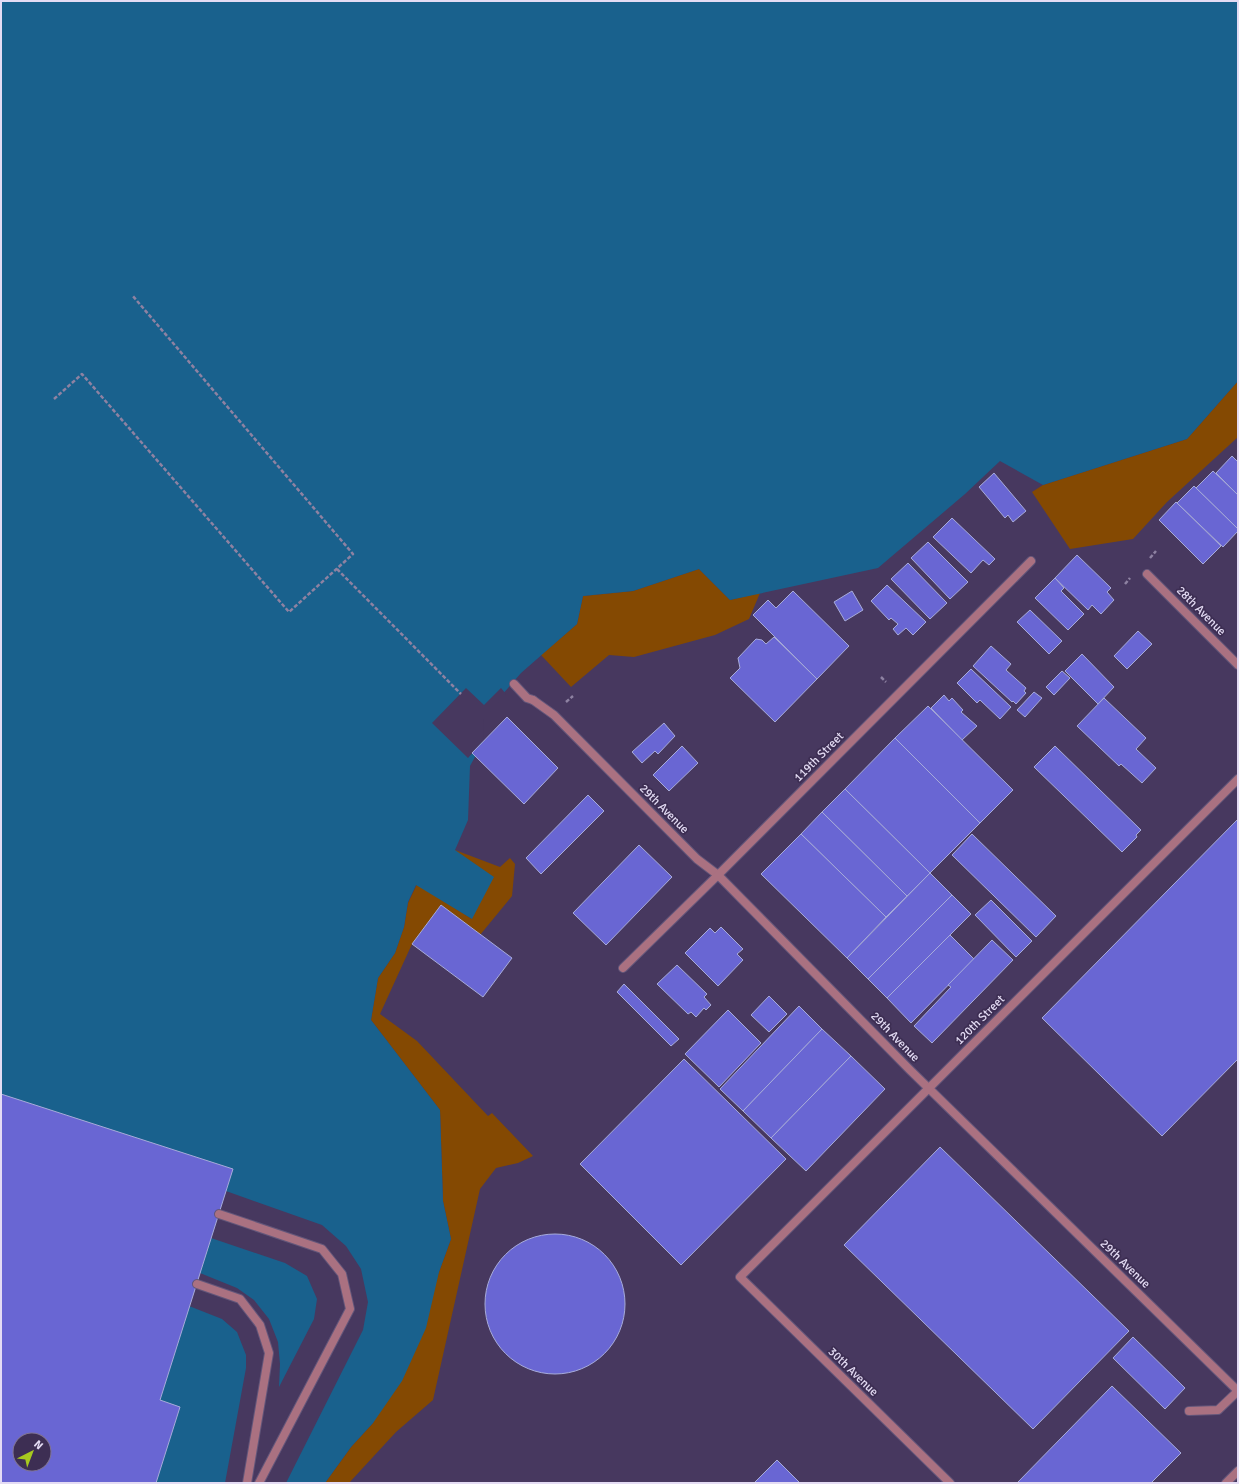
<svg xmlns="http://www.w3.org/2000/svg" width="1239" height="1484" font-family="Signika,sans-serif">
	<rect width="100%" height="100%" fill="#47385f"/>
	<g fill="#844902">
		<polygon points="1238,381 1238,437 1167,502 1133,539 1070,549 1032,492 1043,485 1187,439"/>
		<polygon points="699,569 730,600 760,593 749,619 715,635 634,657 609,655 571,687 541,655 577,624 583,596 633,591"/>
		<polygon points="455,850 500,867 510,858 515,864 512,896 480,935 441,905 412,944 380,1014 417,1041 488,1116 492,1113 533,1156 518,1163 496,1168 480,1189 433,1400 396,1432 349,1483 325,1483 351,1447 373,1423 439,1272 451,1239 443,1201 440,1110 371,1020 378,978 395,953 404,927 408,903 417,884 472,919"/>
	</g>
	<path fill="#19618d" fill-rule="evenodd" d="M1,1H1238V381L1187,439L1043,485L1000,461L965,494L878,568L730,600L699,569L633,591L583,596L577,624L521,673L481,719L482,744L470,766L468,820L455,850L494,877L472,919L416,885L408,902L404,927L395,953L378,978L371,1020L440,1110L443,1201L451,1239L439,1272L426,1328L402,1381L373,1423L351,1447L325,1483H1ZM20,1440H44V1464H20Z"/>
	<g fill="#47385f">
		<polygon points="466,688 484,705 501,688 506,694 483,720 484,740 468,758 432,723"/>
		<polygon points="226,1191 322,1225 346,1246 361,1269 368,1302 363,1330 286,1483 225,1483 246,1368 246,1355 237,1332 222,1319 189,1306 200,1273 237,1288 254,1300 269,1319 278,1342 280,1364 279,1387 314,1319 317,1299 307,1276 285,1263 211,1238"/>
	</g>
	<g fill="#6966d3" stroke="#a7abda" fill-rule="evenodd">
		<polygon points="1232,456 1238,462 1238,495 1216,473"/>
		<polygon points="1213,471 1238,495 1238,529 1196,488"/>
		<polygon points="994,473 1026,511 1013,522 1008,515 1005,518 979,487"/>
		<polygon points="1194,486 1238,529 1238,531 1223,547 1177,503"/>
		<polygon points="1176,502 1221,546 1203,564 1159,520"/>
		<polygon points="952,518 995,559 989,565 983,560 971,573 933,537"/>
		<polygon points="928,542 968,582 950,599 911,558"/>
		<polygon points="1077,555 1111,588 1107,592 1114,600 1101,614 1092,605 1088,610 1055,578"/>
		<polygon points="908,563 947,603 930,619 891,579"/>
		<polygon points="1055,578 1064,588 1061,591 1084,614 1068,630 1035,598"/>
		<polygon points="887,585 926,622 913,635 906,628 898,635 893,629 898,624 891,618 889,620 871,601"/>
		<polygon points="793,591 849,646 817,679 753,615 768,600 776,608"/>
		<polygon points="852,591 863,610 845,621 834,602"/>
		<polygon points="1030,610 1062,641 1049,654 1017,622"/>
		<polygon points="1138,631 1152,644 1127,669 1114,656"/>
		<polygon points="774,637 817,679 775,722 730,678 740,668 738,658 756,639 762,640 766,644"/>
		<polygon points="991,646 1011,664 1006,670 1026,688 1024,691 1026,693 1016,704 1013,701 1012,702 973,666"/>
		<polygon points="1082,654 1114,687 1098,704 1065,671"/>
		<polygon points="971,669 1011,707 1000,719 980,700 977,703 957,683"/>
		<polygon points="1062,671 1070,678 1054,695 1046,687"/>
		<polygon points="1034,692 1042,698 1025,717 1017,710"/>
		<polygon points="944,695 949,701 952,698 963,710 961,712 977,726 962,740 931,708"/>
		<polygon points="1104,698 1146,738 1136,749 1156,768 1142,783 1121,764 1119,766 1077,726"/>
		<polygon points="928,706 1013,790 980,823 895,738"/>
		<polygon points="507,717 558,768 524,804 472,753"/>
		<polygon points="664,723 675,736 658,754 655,751 642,763 632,752"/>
		<polygon points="895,738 980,823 930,873 845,789"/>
		<polygon points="682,746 698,763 669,791 653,775"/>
		<polygon points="1055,746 1141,830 1136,835 1137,837 1122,852 1034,767"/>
		<polygon points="845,789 930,873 907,896 822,812"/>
		<polygon points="588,795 604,811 541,874 526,858"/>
		<polygon points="822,812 907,896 886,917 801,834"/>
		<polygon points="1238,819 1238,1059 1162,1136 1042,1018"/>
		<polygon points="801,834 886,917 847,958 761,874"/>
		<polygon points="972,834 1056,916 1036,937 952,855"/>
		<polygon points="639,845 672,877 606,945 573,913"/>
		<polygon points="930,873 952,895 868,979 847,958"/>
		<polygon points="952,895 971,914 887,998 868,979"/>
		<polygon points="991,900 1032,941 1016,957 975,915"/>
		<polygon points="441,905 512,958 483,997 412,944"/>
		<polygon points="721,927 743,949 737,954 743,960 718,986 685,953 710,928 715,933"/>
		<polygon points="950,935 974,959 911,1023 887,998"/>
		<polygon points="992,940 1013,960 932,1043 914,1026 951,987 948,985"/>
		<polygon points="677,965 707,994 704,997 711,1005 706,1010 704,1008 696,1017 691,1012 688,1014 657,984"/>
		<polygon points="624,984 679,1039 671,1046 617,992"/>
		<polygon points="769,996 787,1014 769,1032 751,1015"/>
		<polygon points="799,1006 822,1029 743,1111 720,1089"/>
		<polygon points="728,1010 761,1043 719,1087 685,1054"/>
		<polygon points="822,1029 851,1056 771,1138 743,1111"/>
		<polygon points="851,1056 885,1089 806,1171 771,1138"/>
		<polygon points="684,1059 786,1159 681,1265 580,1164"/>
		<path d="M1,1094L233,1169L160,1400L180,1407L156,1483H1ZM20,1440H44V1464H20Z"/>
		<polygon points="940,1147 1129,1331 1033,1429 844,1245"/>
		<circle cx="555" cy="1304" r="70"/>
		<polygon points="1133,1337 1185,1388 1165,1409 1113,1358"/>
		<polygon points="1112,1386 1181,1453 1151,1483 1017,1483"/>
		<polygon points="777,1460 800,1483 754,1483"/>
	</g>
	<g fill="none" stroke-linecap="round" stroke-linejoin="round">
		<defs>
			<g id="lane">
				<polyline points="514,684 527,698 533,700"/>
				<polyline points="219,1214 322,1249 342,1274 350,1309 259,1483"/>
				<polyline points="197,1284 240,1299 260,1325 269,1353 247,1483"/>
				<polyline points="1189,1411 1218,1410 1238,1391"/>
			</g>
			<g id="street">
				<polyline points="1147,574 1238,665"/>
				<polyline points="533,700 554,715 697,859 718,875 910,1070 1238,1391"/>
				<polyline points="623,968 718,875 1031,561"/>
				<polyline points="950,1483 740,1277 1238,779"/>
				<polyline points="1226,1483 1238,1471"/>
			</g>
		</defs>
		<use href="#lane" stroke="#63567a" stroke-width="10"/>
		<use href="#street" stroke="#63567a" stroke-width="10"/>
		<g stroke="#8e82a2" stroke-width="2.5" stroke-dasharray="4 2" stroke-linecap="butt">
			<polyline points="54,399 82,374 289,612 353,554 132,295"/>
			<polyline points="1150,558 1156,551"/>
			<polyline points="337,569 461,694"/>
			<polyline points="1125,584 1130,578"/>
			<polyline points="881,677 886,682"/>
			<polyline points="566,702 573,696"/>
		</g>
		<use href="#lane" stroke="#aa7181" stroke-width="8"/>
		<use href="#street" stroke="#aa7181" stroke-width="8"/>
	</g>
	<g text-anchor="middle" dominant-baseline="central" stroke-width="3.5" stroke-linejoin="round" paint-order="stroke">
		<g font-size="12" fill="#e4dcf4" stroke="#3d2e53">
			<text transform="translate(1201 611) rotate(45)">28th Avenue</text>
			<text transform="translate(819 757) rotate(-45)">119th Street</text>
			<text transform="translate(664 809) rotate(45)">29th Avenue</text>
			<text transform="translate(980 1020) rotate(-45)">120th Street</text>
			<text transform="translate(895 1037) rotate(46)">29th Avenue</text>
			<text transform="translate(1125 1264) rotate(44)">29th Avenue</text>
			<text transform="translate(853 1372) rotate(44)">30th Avenue</text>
		</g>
	</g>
	<rect width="1239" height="1484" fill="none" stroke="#e4dcf4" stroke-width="4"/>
	<g transform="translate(32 1452) rotate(42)"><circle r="19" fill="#3d2e53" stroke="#807493"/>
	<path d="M0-3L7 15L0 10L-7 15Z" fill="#a7c81f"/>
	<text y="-6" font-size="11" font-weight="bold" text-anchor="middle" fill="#e4dcf4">N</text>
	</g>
</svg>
